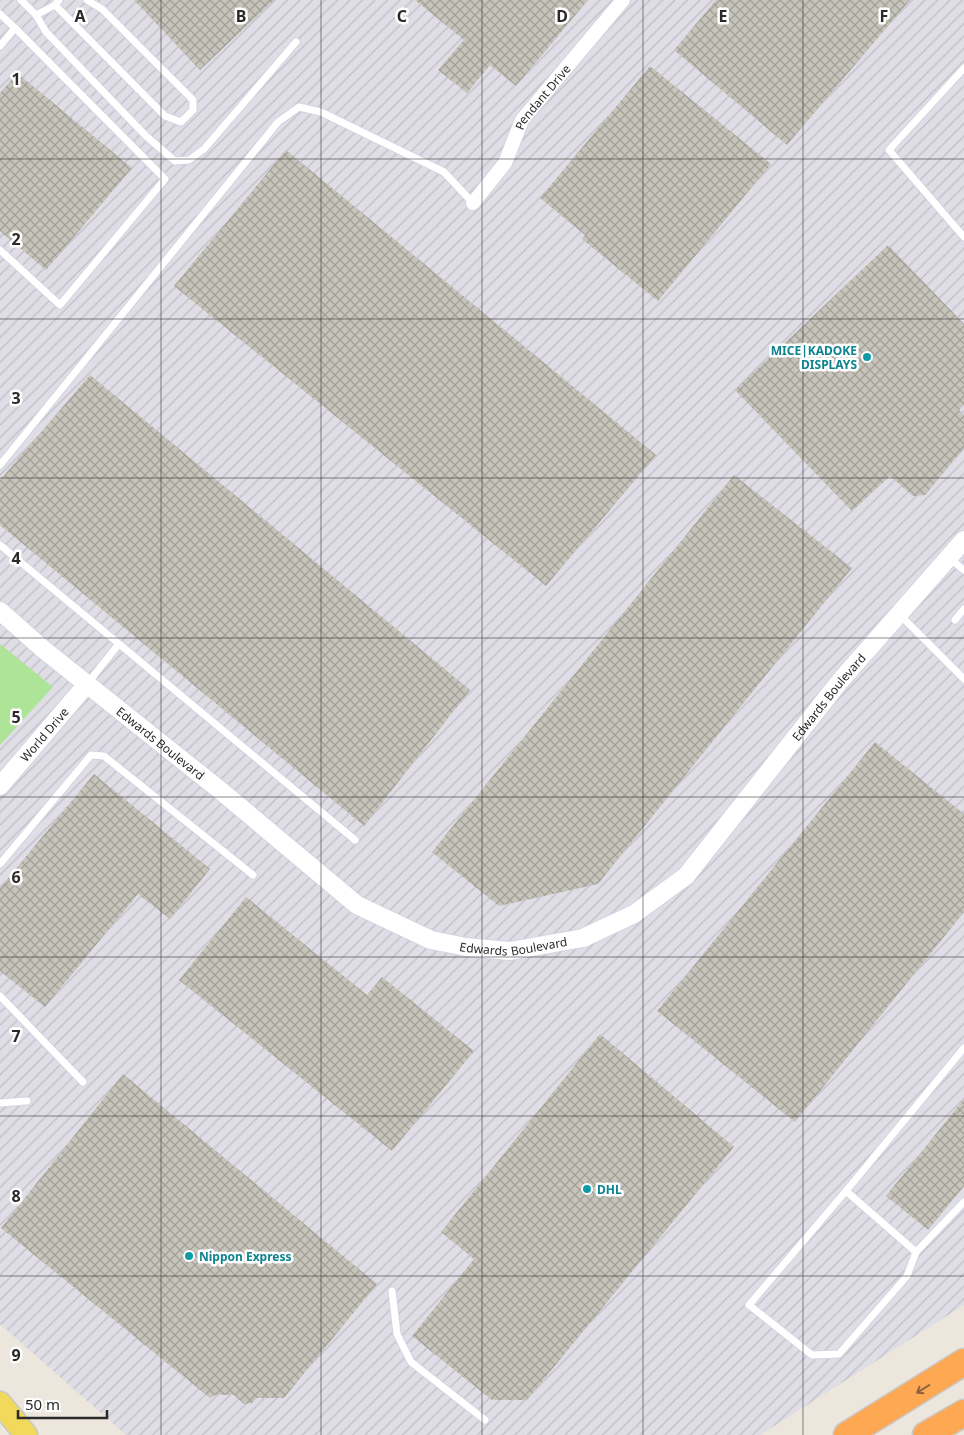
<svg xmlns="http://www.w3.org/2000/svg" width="964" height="1435" font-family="'Noto Sans',sans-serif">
	<defs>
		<pattern id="industrial-furrows" width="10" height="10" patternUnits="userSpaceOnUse" patternTransform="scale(1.25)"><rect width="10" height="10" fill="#dfdde5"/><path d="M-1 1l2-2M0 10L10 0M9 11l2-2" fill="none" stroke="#c0bec5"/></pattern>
		<pattern id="building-cross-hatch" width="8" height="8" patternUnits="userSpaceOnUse" patternTransform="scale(1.25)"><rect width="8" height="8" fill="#c7c4bb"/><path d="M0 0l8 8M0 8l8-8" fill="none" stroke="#a29f98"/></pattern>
	</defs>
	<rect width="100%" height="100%" fill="#ece6dc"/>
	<polygon fill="url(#industrial-furrows)" points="0,0 964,0 964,1305 760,1435 126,1435 0,1324"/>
	<polygon fill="#ade498" points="0,644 53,687 0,745"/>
	<g fill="url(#building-cross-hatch)">
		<polygon points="134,0 274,0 200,70"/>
		<polygon points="415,0 588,0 516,86 490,65 467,93 438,70 464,40"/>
		<polygon points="716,0 910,0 787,145 674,50"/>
		<polygon points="650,66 771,164 658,301 582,239 585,235 540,198"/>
		<polygon points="17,73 132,168 46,270 0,231 0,93"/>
		<polygon points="286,150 656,455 546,586 174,286"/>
		<polygon points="888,245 964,324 964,405 959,410 964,415 964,448 925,495 913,496 890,476 852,511 735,390"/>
		<polygon points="90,375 470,690 364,826 0,525 0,480"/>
		<polygon points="734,475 852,568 598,884 499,906 432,852"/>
		<polygon points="875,742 964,814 964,912 795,1122 657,1011"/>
		<polygon points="94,774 210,869 170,919 138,894 45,1007 0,971 0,888"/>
		<polygon points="246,897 367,995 382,977 474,1051 392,1151 179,980"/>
		<polygon points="600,1034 734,1147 527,1400 492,1400 412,1336 474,1259 441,1232"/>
		<polygon points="123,1074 377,1284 284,1398 257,1398 252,1403 244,1404 234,1395 215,1395 210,1398 1,1228"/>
		<polygon points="964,1099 964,1186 928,1230 886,1196"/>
	</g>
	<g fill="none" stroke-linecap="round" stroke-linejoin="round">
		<defs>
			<g id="service">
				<polyline points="21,0 36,15 46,32 146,136 175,161 189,160 204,149 296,42"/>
				<polyline points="55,5 165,116 181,122 193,110 193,100 102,9 87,0"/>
				<polyline points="0,14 15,28"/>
				<polyline points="36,15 55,5 59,0"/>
				<polyline points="0,46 15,28 165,179 60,305 0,250"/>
				<polyline points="964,68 889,150 964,237"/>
				<polyline points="0,465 278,122 299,107 321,112 444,172 473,203"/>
				<polyline points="0,545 355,840"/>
				<polyline points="949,558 964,570"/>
				<polyline points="899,614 964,679"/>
				<polyline points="955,620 964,609"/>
				<polyline points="87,684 118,645"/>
				<polyline points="0,864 91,755 104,756 253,875"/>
				<polyline points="0,996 83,1082"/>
				<polyline points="964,1048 846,1191 916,1252 964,1202"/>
				<polyline points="0,1103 27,1101"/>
				<polyline points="846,1191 749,1305 812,1355 839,1354 907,1276 916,1252"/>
				<polyline points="392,1291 397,1334 411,1362 485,1420"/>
			</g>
			<g id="minor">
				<path id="s1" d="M473,203L505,163L522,120L623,0"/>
			</g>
			<g id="tertiary">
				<path id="s2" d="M0,611L43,649L221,791L357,905L431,940L466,947L510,951L583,938L634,914L686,876L840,681L964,540"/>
				<path id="s3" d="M0,786L87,684"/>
			</g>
			<polyline id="primary" points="0,1403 26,1435"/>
			<g id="motorway">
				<polyline points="847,1435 964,1362"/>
				<polyline points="926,1435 964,1413"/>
			</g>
		</defs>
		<use href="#service" stroke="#d1d4e3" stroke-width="9"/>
		<use href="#minor" stroke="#d1d4e3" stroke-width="16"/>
		<use href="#tertiary" stroke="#d1d4e3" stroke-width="20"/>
		<use href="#primary" stroke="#c8c8c8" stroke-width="25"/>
		<use href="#motorway" stroke="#c8c8c8" stroke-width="29"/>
		<use href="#service" stroke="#fff" stroke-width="7"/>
		<use href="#minor" stroke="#fff" stroke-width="14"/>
		<use href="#tertiary" stroke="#fff" stroke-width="18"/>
		<use href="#primary" stroke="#f2d85b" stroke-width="22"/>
		<use href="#motorway" stroke="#ffa854" stroke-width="26"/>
	</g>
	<defs><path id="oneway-shaft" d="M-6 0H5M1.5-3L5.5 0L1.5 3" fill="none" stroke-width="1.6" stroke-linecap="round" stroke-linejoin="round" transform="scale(1.25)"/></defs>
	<use stroke="#8a633d" href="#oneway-shaft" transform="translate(923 1389) rotate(148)"/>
	<path fill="none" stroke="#2a2a2a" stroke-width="1" stroke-opacity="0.55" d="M161,0V1435M321,0V1435M482,0V1435M643,0V1435M803,0V1435M0,159H964M0,319H964M0,478H964M0,638H964M0,797H964M0,957H964M0,1116H964M0,1276H964"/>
	<g fill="#0f9aa8" stroke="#fff" stroke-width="2">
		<circle cx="867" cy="357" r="5"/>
		<circle cx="587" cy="1189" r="5"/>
		<circle cx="189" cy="1256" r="5"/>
	</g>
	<g text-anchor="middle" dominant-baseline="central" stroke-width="5" stroke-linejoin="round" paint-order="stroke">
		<g font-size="12" fill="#2a2a2a" stroke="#fff">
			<text stroke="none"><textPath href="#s1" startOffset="128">Pendant Drive</textPath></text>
			<text stroke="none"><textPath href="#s2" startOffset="1048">Edwards Boulevard</textPath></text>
			<text stroke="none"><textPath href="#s3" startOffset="68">World Drive</textPath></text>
			<text stroke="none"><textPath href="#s2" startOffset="208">Edwards Boulevard</textPath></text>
			<text stroke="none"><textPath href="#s2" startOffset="628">Edwards Boulevard</textPath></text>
		</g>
		<g font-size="12" font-weight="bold" fill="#0d838f" stroke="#fff" text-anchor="start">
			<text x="857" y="350" text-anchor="end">MICE|KADOKE<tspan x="857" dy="14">DISPLAYS</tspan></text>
			<text x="597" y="1189">DHL</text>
			<text x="199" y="1256">Nippon Express</text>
		</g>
	</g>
	<g font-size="16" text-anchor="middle" font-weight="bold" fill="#2a2a2a" stroke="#fff" stroke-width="5" stroke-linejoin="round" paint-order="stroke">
		<text x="80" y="22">A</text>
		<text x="241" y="22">B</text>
		<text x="402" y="22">C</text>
		<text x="562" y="22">D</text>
		<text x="723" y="22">E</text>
		<text x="884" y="22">F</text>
		<text x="16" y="85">1</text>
		<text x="16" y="245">2</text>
		<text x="16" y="404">3</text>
		<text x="16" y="564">4</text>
		<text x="16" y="723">5</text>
		<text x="16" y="883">6</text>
		<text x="16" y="1042">7</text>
		<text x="16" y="1202">8</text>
		<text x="16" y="1361">9</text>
	</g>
	<path d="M18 1410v8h89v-8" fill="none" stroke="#2a2a2a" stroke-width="2.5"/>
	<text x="25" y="1410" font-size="15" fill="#2a2a2a" stroke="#ffffff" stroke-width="4" paint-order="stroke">50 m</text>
</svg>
